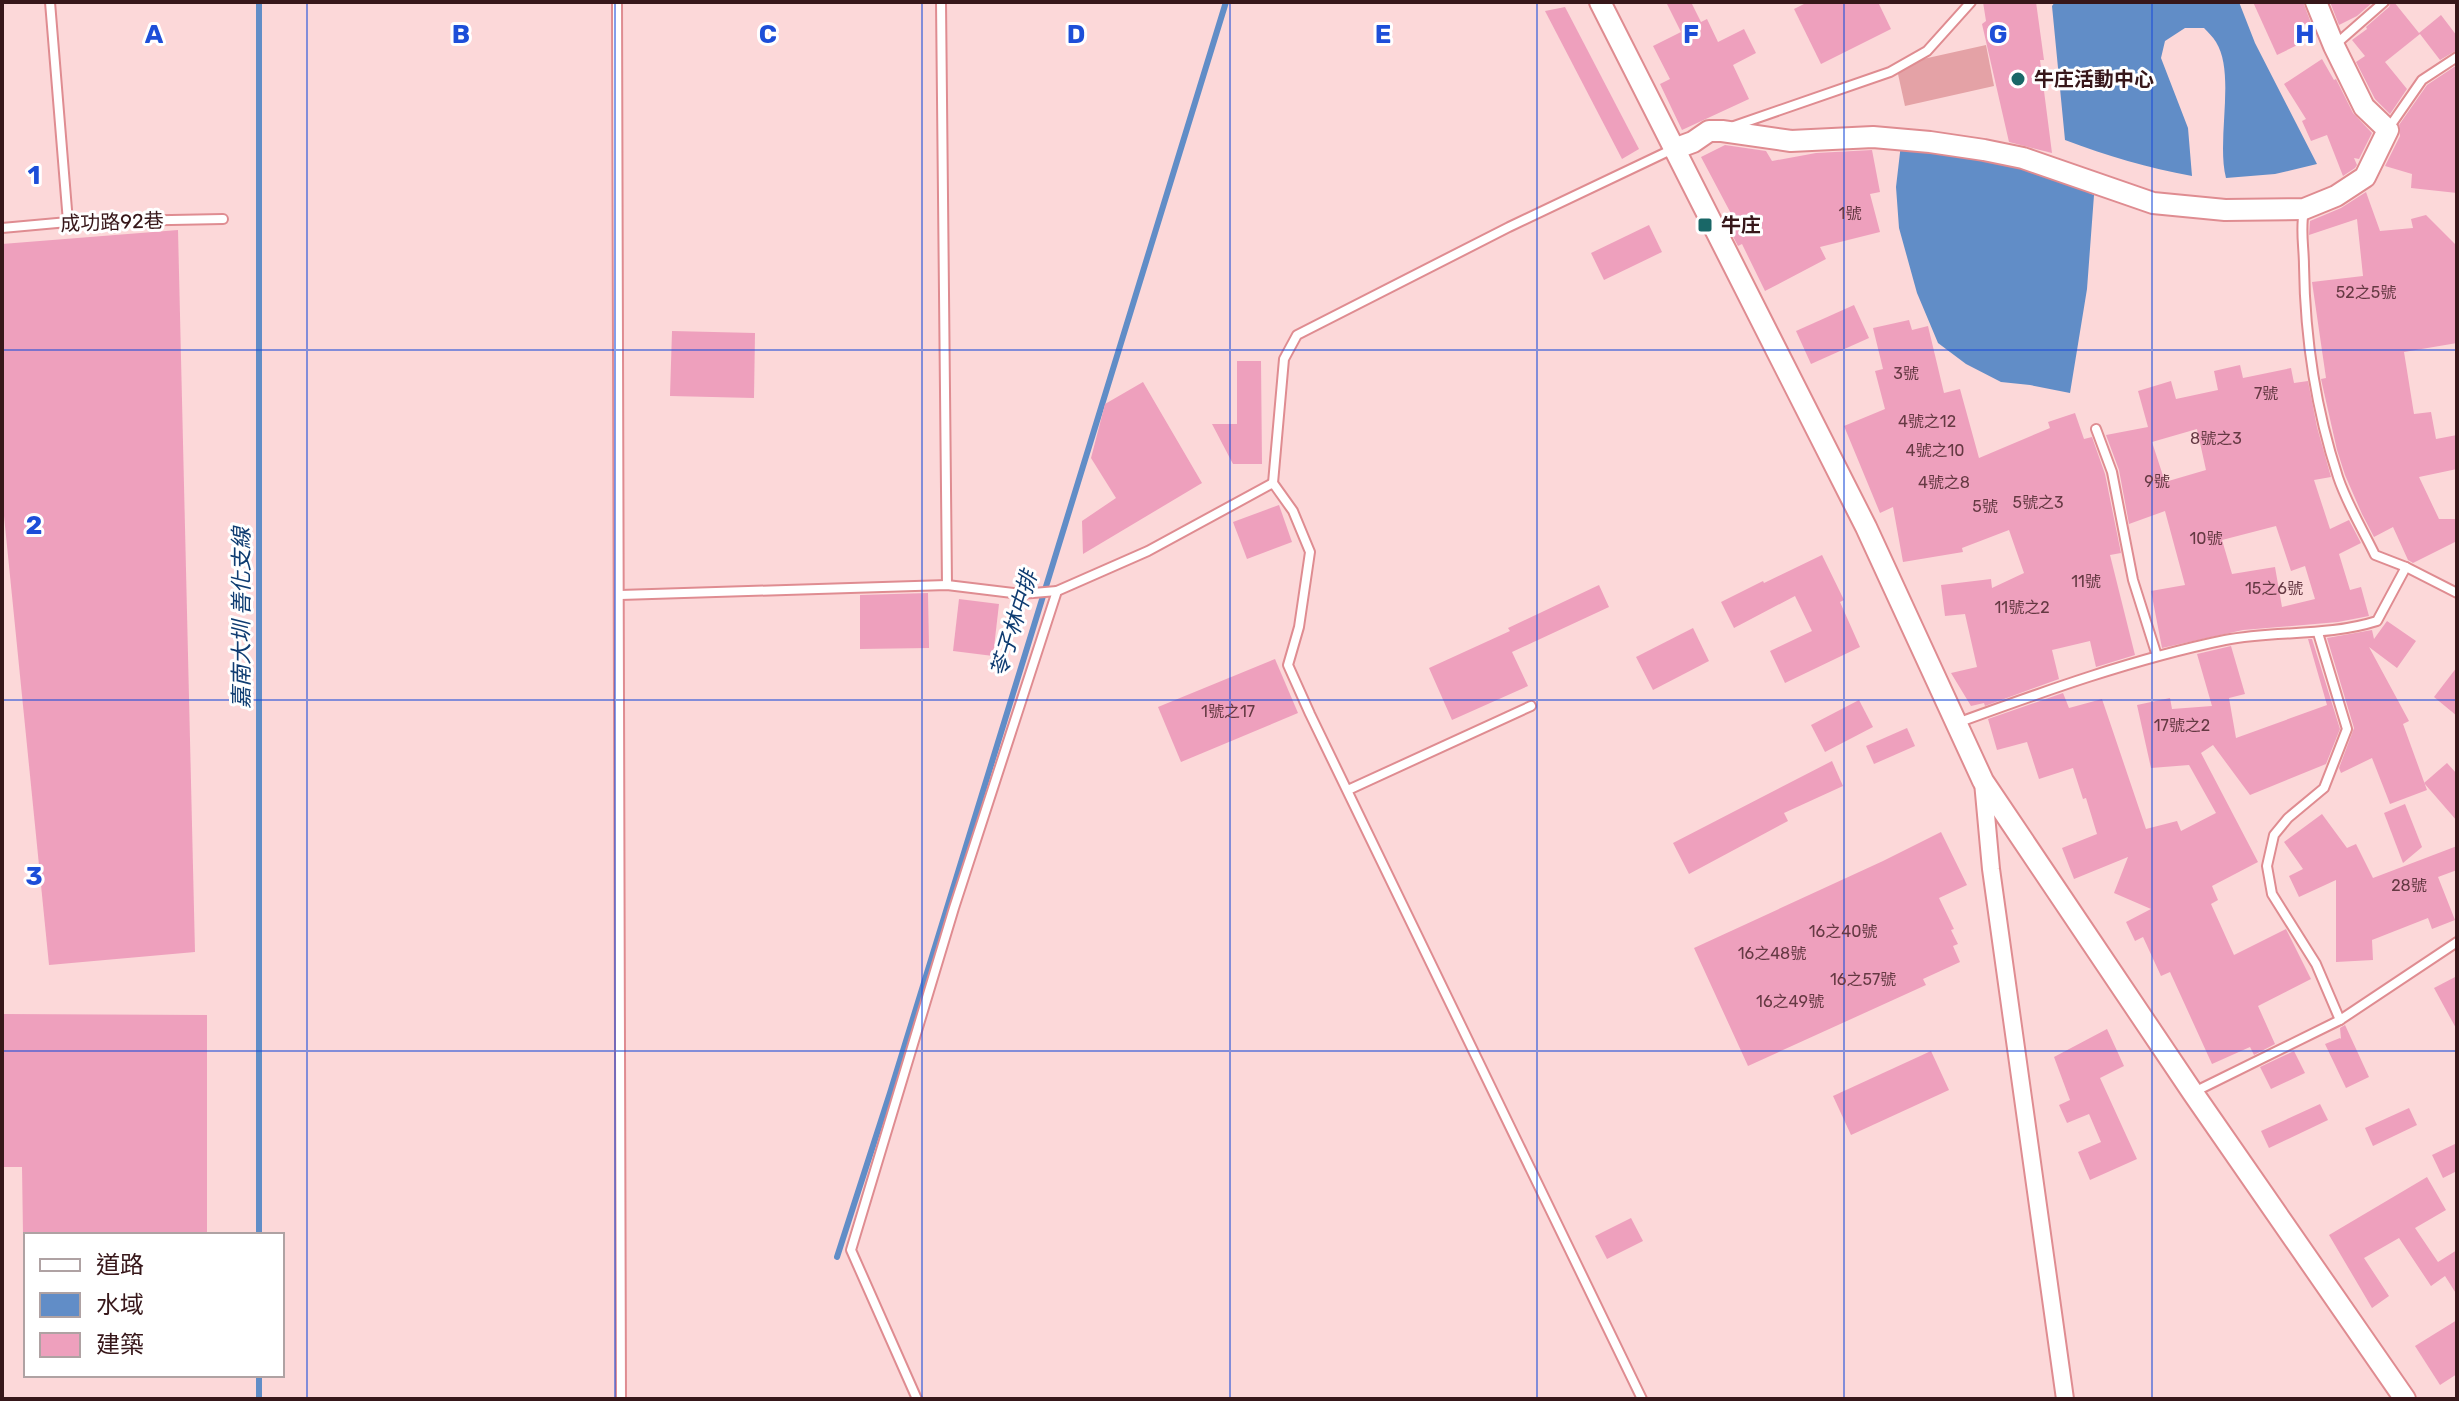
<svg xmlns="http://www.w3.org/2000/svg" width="2459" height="1401" font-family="Rubik,'Noto Sans TC',sans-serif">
	<rect width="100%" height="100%" fill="#fcd8d9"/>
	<polygon fill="#e4a2a6" points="1986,45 1994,86 1905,106 1896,65"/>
	<g fill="#618dc7">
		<path d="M2055,2H2239L2255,43L2317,164L2275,174L2226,178C2216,139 2236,74 2216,42C2213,37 2208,32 2204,28H2185L2165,41L2161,58L2188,128L2192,176C2148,168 2107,156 2065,140L2052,6Z"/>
		<polygon points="1901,144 1986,157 2045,174 2094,195 2087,289 2070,393 2030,385 2001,382 1966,364 1938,343 1917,293 1899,228 1896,187"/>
	</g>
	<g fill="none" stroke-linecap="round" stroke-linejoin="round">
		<g stroke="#618dc7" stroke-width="6">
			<polyline points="259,1235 259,2"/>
			<polyline points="837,1257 890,1093 1226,2"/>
			<polyline points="259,1399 259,1375"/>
		</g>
	</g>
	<g fill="#eea0bd" fill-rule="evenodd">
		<polygon points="1666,2 1691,2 1701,22 1707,19 1718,42 1744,29 1756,53 1733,65 1749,99 1682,130 1660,84 1670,79 1653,46 1681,32"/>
		<polygon points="1808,2 1878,2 1891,29 1821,64 1794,9"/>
		<polygon points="1983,2 2036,2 2044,60 2040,60 2052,153 2009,142 1982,24 1986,21"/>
		<polygon points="2253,2 2303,2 2316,36 2277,55"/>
		<polygon points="2330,2 2373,2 2357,16 2339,25"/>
		<polygon points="2391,2 2394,2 2419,33 2441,15 2457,36 2457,50 2440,60 2420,34 2385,62 2407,89 2390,114 2375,99 2356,62 2365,56 2352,40 2367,29 2366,27 2389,7"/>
		<polygon points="1565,7 1639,149 1622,159 1545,11"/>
		<polygon points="2322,59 2334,80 2336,79 2353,113 2372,133 2359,159 2354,158 2357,165 2355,168 2343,176 2327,135 2311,141 2302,121 2306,119 2284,84"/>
		<polygon points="2457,65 2457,193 2411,188 2412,174 2385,166 2400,136 2399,125 2427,85"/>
		<polygon points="1725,145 1766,151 1772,161 1816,153 1872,150 1880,192 1870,194 1880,232 1820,247 1826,259 1765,291 1742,244 1738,246 1728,227 1736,223 1701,157"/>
		<polygon points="2366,192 2380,231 2413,228 2411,219 2426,215 2457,246 2457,343 2404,352 2414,414 2431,412 2436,439 2457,435 2457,469 2419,477 2439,519 2457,519 2457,541 2413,563 2408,560 2393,527 2374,537 2362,514 2345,475 2337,450 2321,379 2326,378 2312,282 2363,276 2357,219 2309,235 2310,221 2341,208"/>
		<polygon points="1649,225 1662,252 1604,280 1591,253"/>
		<polygon points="178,230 195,952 49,965 2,496 2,244"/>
		<polygon points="1854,305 1869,338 1811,364 1796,331"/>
		<polygon points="1909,320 1912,330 1928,326 1944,393 1960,389 1979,458 2050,428 2048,422 2075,413 2084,439 2092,437 2105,474 2121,553 2110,555 2135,655 2096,667 2090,641 2052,650 2059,679 1985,706 1984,703 1971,706 1951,673 1977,667 1965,614 1945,616 1941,585 1991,579 1992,588 2024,573 2009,530 1962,548 1963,552 1903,562 1893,507 1880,513 1844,426 1885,409 1875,371 1883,369 1873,328"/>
		<polygon points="672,331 755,333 754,398 670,396"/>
		<polygon points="1237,361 1261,361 1262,464 1233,464 1212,424 1237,424"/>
		<path d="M2240,365L2243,378L2291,368L2294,383L2308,381L2317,427L2331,477L2314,480L2330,529L2349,520L2361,543L2339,554L2350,590L2361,587L2369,616L2338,622L2243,630L2162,648L2151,591L2185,585L2165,511L2129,524L2119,470L2106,435L2148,427L2138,391L2171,381L2176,399L2218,390L2214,371ZM2197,429L2206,470L2165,482L2152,442ZM2276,526L2291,571L2305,566L2315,599L2282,607L2275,567L2232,574L2222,540Z"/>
		<polygon points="1143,382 1202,483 1083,554 1082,521 1116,498 1091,458 1105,404"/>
		<polygon points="1279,505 1292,542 1247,559 1233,522"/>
		<polygon points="1822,555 1844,600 1840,602 1860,647 1785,683 1770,651 1812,631 1795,596 1734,628 1721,602 1763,581 1764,583"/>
		<polygon points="1599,585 1609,607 1512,652 1528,686 1452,720 1429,668 1510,631 1508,628"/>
		<polygon points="928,593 929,648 860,649 860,595"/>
		<polygon points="959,599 999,604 993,656 953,651"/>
		<polygon points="2387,621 2416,641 2397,668 2369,647 2409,721 2403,724 2427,790 2390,804 2372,758 2341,773 2339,768 2354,728 2327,638 2372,630 2374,639"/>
		<polygon points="1693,628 1709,661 1653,690 1636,657"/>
		<polygon points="2308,639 2312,639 2340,729 2326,764 2250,795 2213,745 2201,753 2258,862 2212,886 2218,900 2211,904 2234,955 2286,929 2311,979 2258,1006 2275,1044 2254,1055 2250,1047 2212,1064 2170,972 2161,976 2143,937 2135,941 2126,922 2151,909 2114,893 2128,857 2074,879 2062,848 2097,834 2086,798 2083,799 2073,768 2039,779 2027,742 1997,750 1988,719 2063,693 2069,708 2102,699 2146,829 2177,821 2181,831 2216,813 2189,765 2151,768 2137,705 2170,698 2172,709 2212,706 2197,654 2231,646 2245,694 2229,698 2236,738 2327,705"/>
		<polygon points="1275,659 1298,713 1181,762 1158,707"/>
		<polygon points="2457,667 2457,716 2434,697"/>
		<polygon points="1859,700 1873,727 1825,752 1811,725"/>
		<polygon points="1907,728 1915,746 1874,764 1866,746"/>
		<polygon points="1832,761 1843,786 1784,813 1788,821 1689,874 1673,843"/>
		<polygon points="2447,763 2457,774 2457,821 2424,783"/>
		<polygon points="2405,804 2422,847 2403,863 2384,813"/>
		<polygon points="2322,814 2347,848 2356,844 2373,878 2457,846 2457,870 2438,877 2455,920 2432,929 2428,918 2372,940 2373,960 2336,962 2336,880 2299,897 2289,876 2303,869 2284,842"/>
		<polygon points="1941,832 1967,885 1939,898 1954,929 1951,930 1958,944 1953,946 1960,962 1923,979 1926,985 1748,1066 1694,948 1883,861"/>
		<polygon points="2457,976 2457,1030 2434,988"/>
		<polygon points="2,1014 207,1015 207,1235 23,1235 22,1167 2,1167"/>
		<polygon points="2345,1025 2369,1077 2346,1088 2325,1044 2340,1038 2341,1039 2340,1028"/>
		<polygon points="2107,1029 2124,1066 2100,1078 2137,1159 2090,1180 2078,1152 2101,1142 2089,1114 2067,1123 2059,1105 2070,1100 2054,1057"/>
		<polygon points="1931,1051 1949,1090 1851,1135 1833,1096"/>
		<polygon points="2294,1051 2305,1073 2271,1089 2260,1067"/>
		<polygon points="2320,1104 2328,1120 2269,1148 2261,1131"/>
		<polygon points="2409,1108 2417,1125 2373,1146 2365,1128"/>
		<polygon points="2457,1143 2457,1171 2443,1178 2432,1155"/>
		<polygon points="2427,1177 2446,1210 2415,1228 2438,1262 2457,1250 2457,1295 2445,1276 2431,1286 2399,1238 2364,1258 2389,1296 2372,1308 2329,1235"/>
		<polygon points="1631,1218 1643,1241 1607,1259 1595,1236"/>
		<polygon points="2457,1320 2457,1374 2440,1385 2415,1346"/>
	</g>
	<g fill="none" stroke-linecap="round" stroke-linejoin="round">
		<defs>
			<g id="service">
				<polyline points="50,2 68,222"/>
				<polyline points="617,2 621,1399"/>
				<polyline points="941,2 947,585"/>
				<polyline points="2336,44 2384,2"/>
				<polyline points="1734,126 1890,72 1927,51 1971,2"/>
				<polyline points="2388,129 2422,80 2457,57"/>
				<path d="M2304,211C2300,229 2304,247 2304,266C2305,336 2316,410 2338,477C2347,504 2363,530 2375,555L2406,567L2457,593"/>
				<polyline points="2,228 68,222 223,219"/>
				<polyline points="2096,429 2112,472 2133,580 2157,656"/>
				<polyline points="620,595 947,585 1021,594 1057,591"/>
				<polyline points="2318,633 2347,729 2324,788 2288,818 2274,835 2267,866 2272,894 2316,964 2340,1020"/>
				<path d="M1957,723C2045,691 2133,659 2225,640C2276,630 2326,637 2377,621L2406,567"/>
				<polyline points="1348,790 1531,706"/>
				<polyline points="2194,1092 2340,1020 2457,942"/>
				<polyline points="917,1399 851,1250 954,908 1057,591 1148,551 1273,483"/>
				<polyline points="1642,1399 1310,714 1288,665 1299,627 1310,552 1293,511 1273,483 1284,359 1297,335 1509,227 1673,149"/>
			</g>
			<polyline id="minor" points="1983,782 1991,869 2065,1399"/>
			<g id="tertiary">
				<polyline points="1600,2 1866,527 1983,781 2193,1093 2405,1399"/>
				<polyline points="1674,149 1693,142 1709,131 1722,131 1791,141 1873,137 1930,142 1984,150 2023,158 2153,203 2225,210 2304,209 2336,196 2365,177 2388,130 2364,107 2334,46 2316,2"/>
			</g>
		</defs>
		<use href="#service" stroke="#df8c91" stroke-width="12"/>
		<use href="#minor" stroke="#df8c91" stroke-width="20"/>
		<use href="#tertiary" stroke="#df8c91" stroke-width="24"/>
		<use href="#service" stroke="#fff" stroke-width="8"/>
		<use href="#minor" stroke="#fff" stroke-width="16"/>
		<use href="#tertiary" stroke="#fff" stroke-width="20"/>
	</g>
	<path fill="none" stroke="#1d4ed8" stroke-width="2" stroke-opacity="0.55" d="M307,2V1399M615,2V1399M922,2V1399M1230,2V1399M1537,2V1399M1844,2V1399M2152,2V1399M2,350H2457M2,700H2457M2,1051H2457"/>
	<g fill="#196767" stroke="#fff" stroke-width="3">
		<circle cx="2018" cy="79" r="8"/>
		<rect x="1697" y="217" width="16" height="16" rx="4"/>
	</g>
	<g text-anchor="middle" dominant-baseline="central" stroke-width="6" stroke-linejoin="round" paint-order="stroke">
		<g font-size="16" fill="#653943">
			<text x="1850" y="213">1號</text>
			<text x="2366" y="292">52之5號</text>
			<text x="1906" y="373">3號</text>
			<text x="2266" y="393">7號</text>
			<text x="1927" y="421">4號之12</text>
			<text x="2216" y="438">8號之3</text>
			<text x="1935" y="450">4號之10</text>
			<text x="2157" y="481">9號</text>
			<text x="1944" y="482">4號之8</text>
			<text x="2038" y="502">5號之3</text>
			<text x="1985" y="506">5號</text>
			<text x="2206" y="538">10號</text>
			<text x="2086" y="581">11號</text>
			<text x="2274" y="588">15之6號</text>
			<text x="2022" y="607">11號之2</text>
			<text x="1228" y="711">1號之17</text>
			<text x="2182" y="725">17號之2</text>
			<text x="2409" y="885">28號</text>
			<text x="1843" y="931">16之40號</text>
			<text x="1772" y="953">16之48號</text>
			<text x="1863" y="979">16之57號</text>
			<text x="1790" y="1001">16之49號</text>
		</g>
		<g font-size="20" font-weight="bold" fill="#37171a" stroke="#fff" text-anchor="start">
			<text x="2034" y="79">牛庄活動中心</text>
			<text x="1721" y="225">牛庄</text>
		</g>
		<g font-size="20" fill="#37171a" stroke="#fff">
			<text transform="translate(112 222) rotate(-2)">成功路92巷</text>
		</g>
		<g font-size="22" font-style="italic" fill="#0f3c71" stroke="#fff">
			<text transform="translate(241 618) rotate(-90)">嘉南大圳 善化支線</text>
			<text transform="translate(1014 624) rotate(-73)">苓子林中排</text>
		</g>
	</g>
	<g font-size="26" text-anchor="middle" font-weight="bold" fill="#1d4ed8" stroke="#fff" stroke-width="6" stroke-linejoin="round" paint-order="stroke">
		<text x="154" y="43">A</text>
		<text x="461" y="43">B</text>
		<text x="768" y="43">C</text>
		<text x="1076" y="43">D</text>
		<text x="1383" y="43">E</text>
		<text x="1691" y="43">F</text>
		<text x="1998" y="43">G</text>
		<text x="2305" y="43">H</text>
		<text x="34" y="184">1</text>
		<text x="34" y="534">2</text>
		<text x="34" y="885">3</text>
	</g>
	<rect width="2459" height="1401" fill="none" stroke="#37171a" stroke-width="8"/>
	<rect x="24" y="1233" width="260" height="144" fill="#ffffff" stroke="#afa2a3" stroke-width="2"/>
	<rect x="40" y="1259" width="40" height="12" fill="#ffffff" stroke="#afa2a3" stroke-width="2"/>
	<text x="96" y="1273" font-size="24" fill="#37171a">道路</text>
	<rect x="40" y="1293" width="40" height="24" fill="#618dc7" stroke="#afa2a3" stroke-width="2"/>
	<text x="96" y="1313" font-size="24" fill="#37171a">水域</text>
	<rect x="40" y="1333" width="40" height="24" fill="#eea0bd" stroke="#afa2a3" stroke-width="2"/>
	<text x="96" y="1353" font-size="24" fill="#37171a">建築</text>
</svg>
